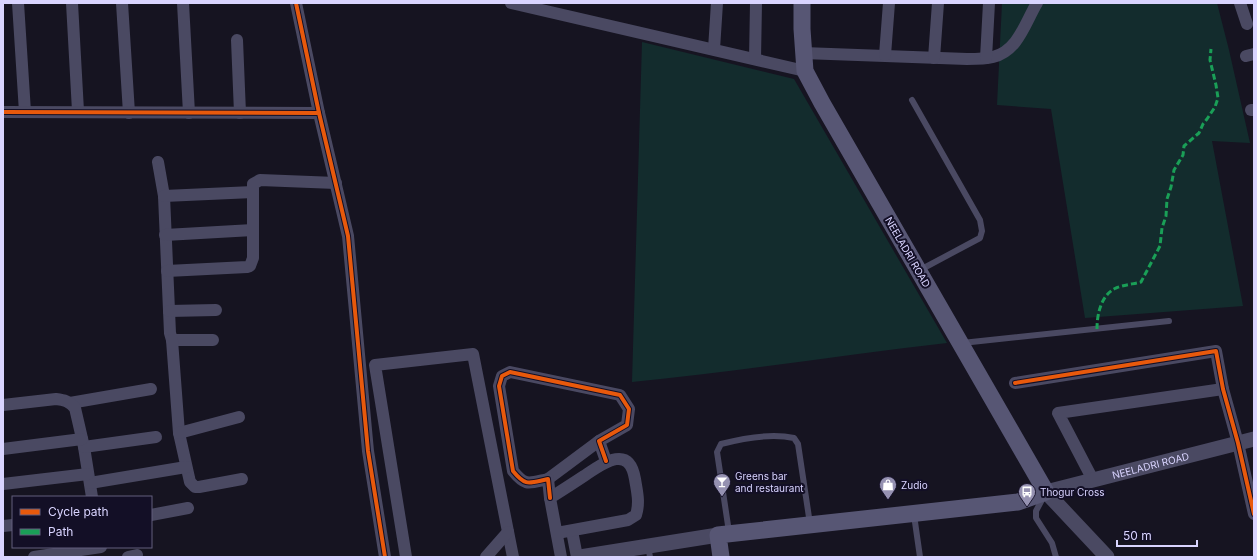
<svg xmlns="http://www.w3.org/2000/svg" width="1257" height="560" font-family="Inter,sans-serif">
	<rect width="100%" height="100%" fill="#161421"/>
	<g fill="#132c2d">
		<polygon points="1002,3 1217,3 1229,50 1250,143 1212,141 1243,306 1085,318 1051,109 997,105"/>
		<path d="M642,42L794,79L947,343C841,355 737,372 632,382Z"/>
	</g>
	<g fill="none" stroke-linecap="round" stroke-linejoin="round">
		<g stroke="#4a4962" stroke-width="6">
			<polyline points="912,100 980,220 982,231 980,238 920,270"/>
			<polyline points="962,343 1169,321"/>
			<polyline points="1044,496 1036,511 1036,518 1052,543 1056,557"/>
			<polyline points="914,515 920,557"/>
			<path d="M729,532L717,452L721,444C744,438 771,433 794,438L798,444L810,524"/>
			<polyline points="648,546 650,557"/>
		</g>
		<g stroke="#4a4962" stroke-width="12">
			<polyline points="18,3 25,112"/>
			<polyline points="72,3 78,111"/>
			<polyline points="122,3 129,113"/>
			<polyline points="183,3 189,113"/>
			<polyline points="296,3 319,113 348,236 368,451 385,557"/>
			<polyline points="511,3 805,71"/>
			<polyline points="1240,3 1247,24"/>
			<polyline points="237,40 240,113"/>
			<polyline points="714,49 717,3"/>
			<path d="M803,53L967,59C975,59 985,59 993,57C1018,51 1025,23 1037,3"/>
			<polyline points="885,55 889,3"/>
			<polyline points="1246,56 1254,54"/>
			<polyline points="934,58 938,3"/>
			<polyline points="986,58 989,3"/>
			<polyline points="755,59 756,3"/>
			<polyline points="1251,110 1254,110"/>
			<polyline points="3,112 319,113"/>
			<polyline points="158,162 164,196 170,333 172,340 213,340"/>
			<polyline points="164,196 253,192"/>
			<polyline points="165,235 253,230"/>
			<polyline points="167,271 247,267 250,266 253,258 253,184 260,180 336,183"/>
			<polyline points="169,311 216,310"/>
			<polyline points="172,340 179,433 190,482 195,487 199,487 242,479"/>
			<polyline points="1015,383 1216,351 1223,389 1238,443 1254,514"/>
			<polyline points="70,403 151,389"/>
			<path d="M3,405L56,399C64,400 69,401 75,408L84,447L92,497"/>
			<polyline points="179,433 239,417"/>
			<polyline points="84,447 156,437"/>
			<polyline points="3,449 82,439"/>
			<polyline points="548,479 599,441"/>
			<polyline points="1093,480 1058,413 1223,389"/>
			<polyline points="90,483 186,467"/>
			<polyline points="3,484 88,474"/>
			<path d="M550,498L548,479C529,483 526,487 513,471L499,386L502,376L510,372L620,395L629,409L627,425L599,441L606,461"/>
			<polyline points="151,515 188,508"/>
			<polyline points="3,526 13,525"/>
			<polyline points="572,531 577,557"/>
			<path d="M557,533L628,520L636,515C640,502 637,492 635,479C629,443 602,464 584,476C572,484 561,491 550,498L561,557"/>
			<polyline points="34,557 101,547"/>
			<polyline points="128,557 137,555"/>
			<polyline points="406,557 375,365 473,354 513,557"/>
			<polyline points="486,557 508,532"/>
		</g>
		<g stroke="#4a4962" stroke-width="15">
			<polyline points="580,557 718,535"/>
			<path id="s1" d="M1107,557L1046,492L1254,439"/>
		</g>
		<polyline stroke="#575674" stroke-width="17" points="721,557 718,535 1018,502 1046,492 822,103 805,71 802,29 802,3"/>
		<path stroke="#1a9f57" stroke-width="3" stroke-dasharray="6 3" stroke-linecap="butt" d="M1097,329C1097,314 1101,295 1116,288C1123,285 1133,284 1141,282L1160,246L1162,228L1166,216L1167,199L1171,187L1174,170L1183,155L1184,146L1199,133L1203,124L1207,119L1215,107L1218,98L1216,85L1210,60L1211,49"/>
		<defs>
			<g id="cycleway">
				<polyline points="296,3 319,113 348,236 368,451 385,557"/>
				<polyline points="3,112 319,113"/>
				<polyline points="1015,383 1216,351 1223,389 1238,443 1254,514"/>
				<path d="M550,498L548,479C529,483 526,487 513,471L499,386L502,376L510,372L620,395L629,409L627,425L599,441L606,461"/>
			</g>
		</defs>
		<use href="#cycleway" stroke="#130f26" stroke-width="6"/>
		<use href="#cycleway" stroke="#e8590c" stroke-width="4"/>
	</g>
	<defs>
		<symbol id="bar-pin" viewBox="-11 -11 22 30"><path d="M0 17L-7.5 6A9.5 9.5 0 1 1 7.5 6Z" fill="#9591b1" stroke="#130f26"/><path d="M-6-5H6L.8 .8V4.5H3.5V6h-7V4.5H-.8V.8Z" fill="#fff"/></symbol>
		<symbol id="shop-pin" viewBox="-11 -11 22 30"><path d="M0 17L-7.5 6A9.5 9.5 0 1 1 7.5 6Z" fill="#9591b1" stroke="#130f26"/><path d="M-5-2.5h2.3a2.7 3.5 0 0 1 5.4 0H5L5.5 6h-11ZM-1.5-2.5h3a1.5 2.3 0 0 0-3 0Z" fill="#fff"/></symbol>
		<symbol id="bus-pin" viewBox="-11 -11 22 30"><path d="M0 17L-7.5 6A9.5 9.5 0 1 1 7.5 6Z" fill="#9591b1" stroke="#130f26"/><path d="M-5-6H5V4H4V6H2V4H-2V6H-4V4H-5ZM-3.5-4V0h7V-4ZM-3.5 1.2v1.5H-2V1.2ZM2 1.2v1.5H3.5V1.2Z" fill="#fff"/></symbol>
	</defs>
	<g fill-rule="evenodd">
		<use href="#bar-pin" x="712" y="472" width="20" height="27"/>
		<use href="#shop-pin" x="878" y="475" width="20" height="27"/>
		<use href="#bus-pin" x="1017" y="482" width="20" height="27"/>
	</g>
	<g text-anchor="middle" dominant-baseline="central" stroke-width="4" stroke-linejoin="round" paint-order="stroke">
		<g font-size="10" fill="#d9d4ff" stroke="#130f26">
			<text transform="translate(908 252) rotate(60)">NEELADRI ROAD</text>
			<text stroke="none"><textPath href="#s1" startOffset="197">NEELADRI ROAD</textPath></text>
		</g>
		<g font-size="10" fill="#d9d4ff" stroke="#130f26" text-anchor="start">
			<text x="735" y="476">Greens bar<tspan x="735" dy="12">and restaurant</tspan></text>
			<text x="901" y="485">Zudio</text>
			<text x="1040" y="492">Thogur Cross</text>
		</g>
	</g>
	<rect width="1257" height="560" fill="none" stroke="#d9d4ff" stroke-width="8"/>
	<rect x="12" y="496" width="140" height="52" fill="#130f26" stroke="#625e7d"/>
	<rect x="20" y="509" width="20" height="6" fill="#e8590c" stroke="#625e7d"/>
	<text x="48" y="516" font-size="12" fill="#d9d4ff">Cycle path</text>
	<rect x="20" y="529" width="20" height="6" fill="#1a9f57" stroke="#625e7d"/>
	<text x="48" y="536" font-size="12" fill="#d9d4ff">Path</text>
	<path d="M1117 540v6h80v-6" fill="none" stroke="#d9d4ff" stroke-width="2"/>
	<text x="1123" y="540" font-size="12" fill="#d9d4ff" stroke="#130f26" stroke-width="3" paint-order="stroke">50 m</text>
</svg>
